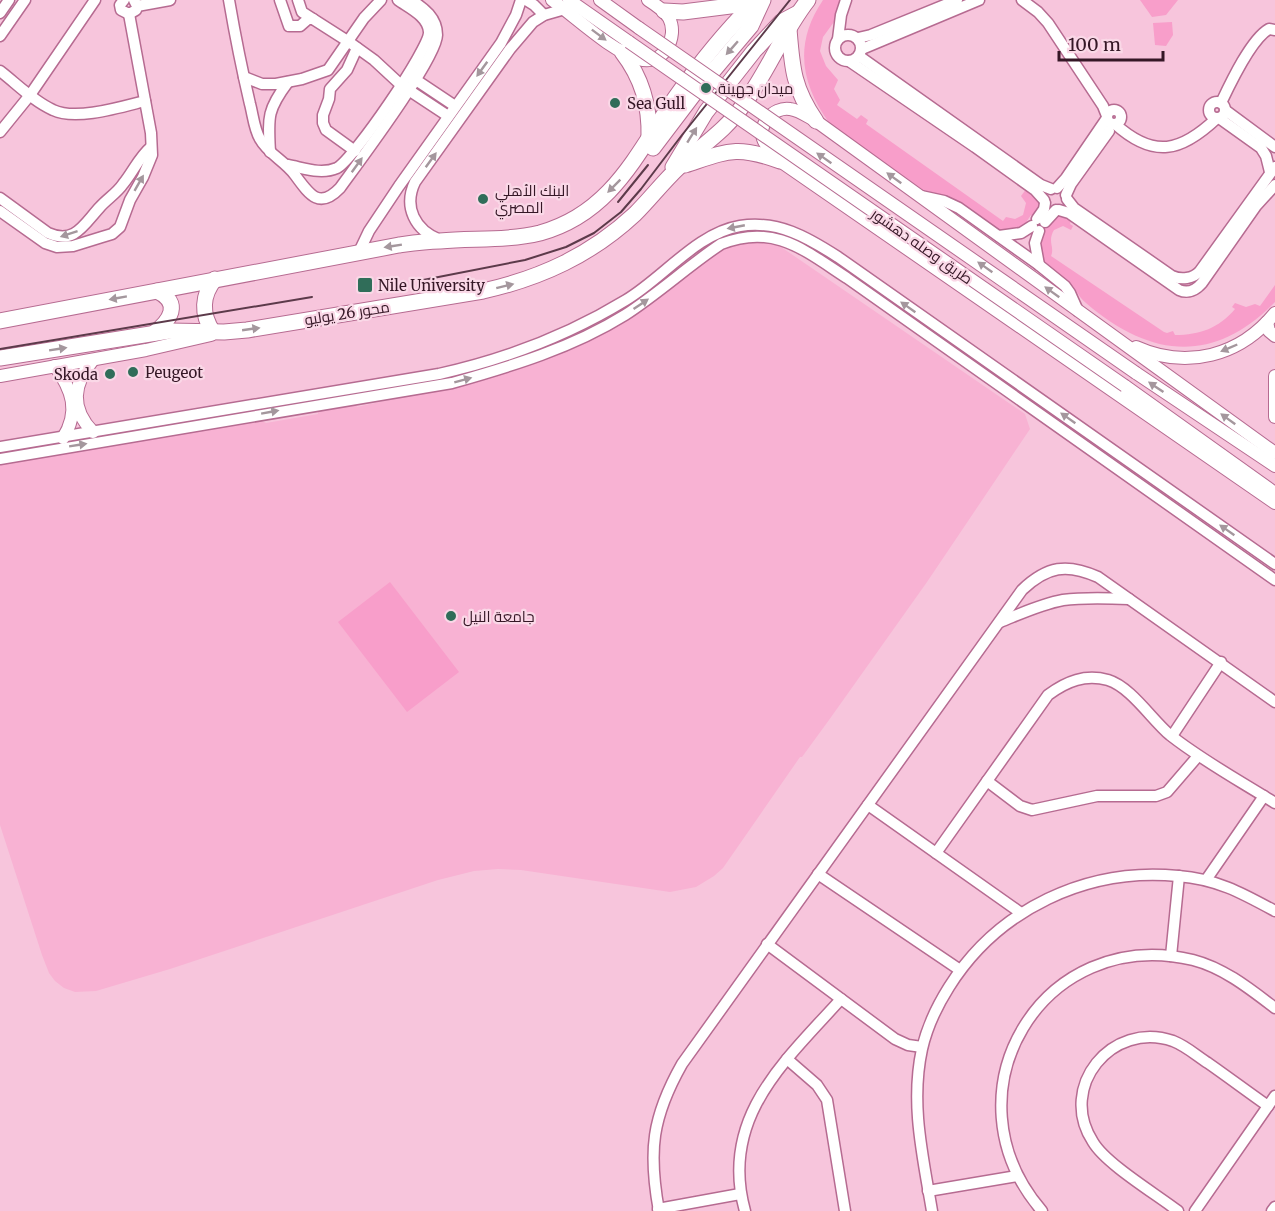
<svg xmlns="http://www.w3.org/2000/svg" width="1275" height="1211" font-family="Merriweather,Cairo,serif">
	<rect width="100%" height="100%" fill="#f7c5dc"/>
	<polygon fill="#f8b2d3" points="739,241 769,241 781,247 1025,414 1030,429 927,582 829,720 802,757 800,757 723,868 714,876 696,887 670,892 521,870 498,869 474,871 438,880 170,969 96,991 75,992 64,988 55,981 49,973 42,955 0,825 0,465 260,420 266,423 318,414 318,411 355,403 357,407 496,376 559,353 720,247"/>
	<g fill="#f89eca">
		<path d="M823,0H842L839,15L823,37L820,51L826,66L838,80L834,89L840,100L837,105L857,119L861,115L868,120L866,124L1003,221L1006,217L1015,219L1023,215L1026,203L1021,196L1027,188L1040,203L1033,216L1031,215L1027,221L1029,223L1020,229L999,230L923,190L830,124C800,83 794,43 823,0Z"/>
		<polygon points="1140,0 1178,0 1166,15 1152,17"/>
		<polygon points="1172,22 1173,35 1166,46 1155,45 1153,23"/>
		<path d="M1058,215H1064L1071,221L1070,224L1073,226L1071,230L1063,226L1054,230C1047,242 1055,247 1051,256L1164,332L1167,333L1173,331L1175,335C1200,335 1219,328 1235,309L1232,307L1235,303L1246,307L1255,304L1260,306L1275,285V302C1214,365 1150,358 1086,303C1078,297 1076,288 1069,282C1058,270 1038,265 1038,245C1038,234 1051,223 1058,215Z"/>
		<polygon points="390,582 459,672 407,712 338,622"/>
	</g>
	<g fill="none" stroke-linecap="round" stroke-linejoin="round">
		<defs>
			<g id="minor">
				<polyline points="124,0 120,5 121,10 129,14 136,10 137,6 134,0"/>
				<path d="M229,0C235,35 242,70 250,104C253,115 254,129 260,139C268,154 285,161 295,175C309,194 319,210 340,188C358,163 437,58 437,35C437,18 424,8 411,0"/>
				<polyline points="280,0 289,26 300,26 308,19 313,19"/>
				<polyline points="298,0 302,12 349,42 374,60 401,85 448,116"/>
				<polyline points="526,0 534,5 544,15"/>
				<polyline points="1022,0 1038,12 1048,23 1103,106 1107,116"/>
				<polyline points="137,6 170,0"/>
				<polyline points="0,13 9,0"/>
				<circle cx="848" cy="48" r="13"/>
				<polyline points="0,36 25,0"/>
				<polyline points="858,38 871,35 957,0"/>
				<polyline points="838,39 841,15 846,0"/>
				<polyline points="862,49 979,0"/>
				<polyline points="859,56 1041,185 1051,189"/>
				<polyline points="849,61 975,147 1035,190 1044,200"/>
				<path d="M0,71C17,84 33,101 53,110C76,121 121,107 145,101"/>
				<polyline points="410,76 455,106"/>
				<polyline points="244,77 262,84 276,84 302,79 328,70 364,18 381,0"/>
				<circle cx="1217" cy="110" r="8"/>
				<path d="M1221,103C1230,84 1251,39 1269,29L1275,30"/>
				<circle cx="1114" cy="117" r="7"/>
				<polyline points="1225,110 1275,147"/>
				<polyline points="1219,118 1261,148 1266,156 1270,172"/>
				<path d="M1115,124C1154,159 1181,152 1217,118"/>
				<polyline points="0,132 30,95 95,0"/>
				<polyline points="355,151 326,130 323,123 323,115 329,99 330,89 347,70 357,48"/>
				<path d="M270,152C268,117 267,110 288,82"/>
				<path d="M288,165C304,168 321,175 337,168C353,160 430,48 429,32C428,16 409,8 398,0"/>
				<polyline points="1057,188 1066,178 1107,118"/>
				<polyline points="1066,195 1071,184 1109,131"/>
				<polyline points="921,196 944,201 959,208 1039,265 1065,286 1070,293 1078,311"/>
				<path d="M0,198L48,233C75,245 84,224 100,207C107,199 117,193 123,184C133,172 139,157 151,147"/>
				<path d="M1067,199L1074,208L1172,276C1181,280 1193,279 1200,271L1275,167"/>
				<path d="M1059,210L1069,213L1179,290C1188,294 1196,290 1202,283L1256,206L1275,185"/>
				<polyline points="0,211 45,243 57,247 73,246 102,237 112,234 120,227 130,200 143,177 152,155 151,133 129,14"/>
				<polyline points="1037,219 1044,209 1045,203"/>
				<polyline points="1045,222 1056,210"/>
				<polyline points="999,236 1021,233 1032,226"/>
				<path d="M440,240C415,230 403,207 415,182L510,49L533,22L544,15L565,9"/>
				<polyline points="359,252 369,231 399,186 501,43 516,15 521,0"/>
				<polyline points="1039,265 1035,243 1039,231"/>
				<path d="M0,447L439,374C506,359 567,336 626,300C663,278 697,233 740,226C778,220 807,237 838,257L1275,564"/>
				<path d="M0,459L452,383C512,366 572,348 625,315C659,293 688,266 721,244C774,223 804,250 847,278L1275,580"/>
				<path d="M1000,622C1020,614 1041,604 1063,600C1085,597 1107,598 1129,599"/>
				<polyline points="1172,736 1221,662"/>
				<polyline points="987,781 1020,806 1032,810 1097,796 1156,796 1167,792 1198,756"/>
				<polyline points="868,805 1021,913"/>
				<path d="M936,853L1048,695C1067,681 1085,674 1108,680C1131,687 1152,720 1170,735C1203,761 1240,781 1275,803"/>
				<polyline points="818,874 960,970"/>
				<polyline points="1206,880 1264,796"/>
				<polyline points="767,944 895,1039 908,1045 922,1047"/>
				<polyline points="1171,956 1179,876"/>
				<polyline points="787,1059 817,1085 827,1100 845,1211"/>
				<polyline points="928,1191 1017,1176"/>
				<polyline points="658,1209 740,1194"/>
				<path d="M659,1211C648,1151 652,1117 682,1064L1022,590C1047,566 1067,563 1098,577L1275,702"/>
				<path d="M745,1211C719,1118 785,1061 841,999"/>
				<path d="M932,1211C923,1157 910,1104 922,1049C927,1027 937,1006 949,987C998,909 1087,867 1178,876C1217,879 1242,893 1275,911"/>
				<path d="M1042,1211C941,1094 1042,924 1193,960C1224,968 1250,989 1275,1008"/>
				<path d="M1178,1211C1156,1194 1106,1164 1093,1142C1057,1087 1112,1020 1173,1041C1186,1046 1197,1056 1208,1063C1228,1077 1248,1092 1268,1106"/>
				<polyline points="1195,1211 1275,1096"/>
				<polyline points="1272,1211 1275,1207"/>
			</g>
			<g id="major">
				<path d="M552,0C577,18 611,51 639,59C663,67 679,37 669,18C664,10 656,5 648,0"/>
				<polyline points="569,0 629,42"/>
				<polyline points="600,0 639,28"/>
				<polyline points="1267,322 1269,331 1275,336"/>
				<path d="M1136,347C1187,370 1240,356 1275,313"/>
				<path d="M93,360C73,384 70,408 93,432"/>
				<path d="M55,366C72,390 80,411 63,438"/>
				<polyline points="1136,373 1275,466"/>
				<polyline points="0,376 146,350 211,335"/>
				<polyline points="1275,376 1275,417"/>
				<polyline points="1125,386 1275,493"/>
				<path d="M1275,453L816,121C808,117 799,110 790,109C773,106 755,127 765,143C769,150 775,156 780,161L1275,503"/>
			</g>
			<g id="highway">
				<polyline points="664,11 683,12 754,3"/>
				<path d="M789,29C792,67 793,88 816,121"/>
				<path d="M622,52C642,78 650,105 649,138"/>
				<polyline points="653,148 697,90 751,26 763,0"/>
				<path d="M685,165C728,151 736,145 780,161"/>
				<polyline points="673,167 706,112 754,51 781,22 798,13"/>
				<path d="M0,321L399,245C413,243 426,241 440,241C474,238 507,241 540,233C612,213 637,153 675,98C699,64 727,29 757,0"/>
				<path d="M213,332C201,314 202,295 215,279"/>
				<path d="M154,333C170,321 182,303 157,291"/>
				<path d="M0,358L169,331L224,332L247,330L483,291C541,278 591,255 635,214C650,199 663,182 679,167C699,147 724,132 741,108C767,74 782,33 808,0"/>
			</g>
		</defs>
		<use href="#minor" stroke="#b66b91" stroke-width="13"/>
		<use href="#major" stroke="#b66b91" stroke-width="14"/>
		<use href="#highway" stroke="#b66b91" stroke-width="17"/>
		<use href="#minor" stroke="#fff" stroke-width="10"/>
		<use href="#major" stroke="#fff" stroke-width="12"/>
		<use href="#highway" stroke="#fff" stroke-width="15"/>
		<g stroke="#5c3a4a" stroke-width="2">
			<polyline points="618,202 648,165"/>
			<polyline points="418,281 525,260 566,247 594,233 621,212 641,189 682,135 790,0"/>
			<polyline points="0,349 312,297"/>
		</g>
		<defs>
			<g id="major-bridge">
				<polyline points="639,28 1136,373"/>
				<polyline points="629,42 1125,386"/>
			</g>
		</defs>
		<use href="#major-bridge" stroke="#b66b91" stroke-width="14" stroke-linecap="butt"/>
		<use href="#major-bridge" stroke="#fff" stroke-width="12"/>
	</g>
	<defs><path id="oneway-solid" d="M-6-.8H1V-3.2L6.5 0L1 3.2V.8H-6Z" transform="scale(1.5)"/></defs>
	<g fill="#a4979d">
		<use href="#oneway-solid" transform="translate(599 35) rotate(37)"/>
		<use href="#oneway-solid" transform="translate(732 48) rotate(131)"/>
		<use href="#oneway-solid" transform="translate(482 69) rotate(126)"/>
		<use href="#oneway-solid" transform="translate(692 135) rotate(-58)"/>
		<use href="#oneway-solid" transform="translate(824 158) rotate(-145)"/>
		<use href="#oneway-solid" transform="translate(431 160) rotate(-54)"/>
		<use href="#oneway-solid" transform="translate(357 165) rotate(-54)"/>
		<use href="#oneway-solid" transform="translate(894 178) rotate(-144)"/>
		<use href="#oneway-solid" transform="translate(139 183) rotate(-60)"/>
		<use href="#oneway-solid" transform="translate(614 186) rotate(135)"/>
		<use href="#oneway-solid" transform="translate(736 227) rotate(169)"/>
		<use href="#oneway-solid" transform="translate(69 234) rotate(162)"/>
		<use href="#oneway-solid" transform="translate(393 246) rotate(171)"/>
		<use href="#oneway-solid" transform="translate(985 267) rotate(-145)"/>
		<use href="#oneway-solid" transform="translate(505 286) rotate(-14)"/>
		<use href="#oneway-solid" transform="translate(1052 292) rotate(-144)"/>
		<use href="#oneway-solid" transform="translate(118 298) rotate(170)"/>
		<use href="#oneway-solid" transform="translate(641 304) rotate(-34)"/>
		<use href="#oneway-solid" transform="translate(908 307) rotate(-145)"/>
		<use href="#oneway-solid" transform="translate(251 329) rotate(-8)"/>
		<use href="#oneway-solid" transform="translate(1229 348) rotate(157)"/>
		<use href="#oneway-solid" transform="translate(58 349) rotate(-9)"/>
		<use href="#oneway-solid" transform="translate(463 380) rotate(-15)"/>
		<use href="#oneway-solid" transform="translate(1156 387) rotate(-146)"/>
		<use href="#oneway-solid" transform="translate(270 412) rotate(-10)"/>
		<use href="#oneway-solid" transform="translate(1068 418) rotate(-145)"/>
		<use href="#oneway-solid" transform="translate(1228 419) rotate(-144)"/>
		<use href="#oneway-solid" transform="translate(78 445) rotate(-9)"/>
		<use href="#oneway-solid" transform="translate(1227 530) rotate(-145)"/>
	</g>
	<g fill="#306d59" stroke="#fad8e7" stroke-width="2">
		<circle cx="706" cy="88" r="6"/>
		<circle cx="615" cy="103" r="6"/>
		<circle cx="483" cy="199" r="6"/>
		<rect x="357" y="277" width="16" height="16" rx="3"/>
		<circle cx="133" cy="372" r="6"/>
		<circle cx="110" cy="374" r="6"/>
		<circle cx="451" cy="616" r="6"/>
	</g>
	<g text-anchor="middle" dominant-baseline="central" stroke-width="4.5" stroke-linejoin="round" paint-order="stroke">
		<g font-size="15" fill="#351726" stroke="#fad8e7" text-anchor="start">
			<text x="718" y="88">ميدان جهينة</text>
			<text x="627" y="103">Sea Gull</text>
			<text x="495" y="190">البنك الأهلي<tspan x="495" dy="17">المصري</tspan></text>
			<text x="378" y="285">Nile University</text>
			<text x="145" y="372">Peugeot</text>
			<text x="98" y="374" text-anchor="end">Skoda</text>
			<text x="463" y="616">جامعة النيل</text>
		</g>
		<g font-size="15" fill="#351726" stroke="#fad8e7">
			<text transform="translate(922 246) rotate(35)">طريق وصله دهشور</text>
			<text transform="translate(347 313) rotate(-9)">محور 26 يوليو</text>
		</g>
	</g>
	<path d="M1059 51v9h104v-9" fill="none" stroke="#351726" stroke-width="3"/>
	<text x="1068" y="51" font-size="18" fill="#351726" stroke="#fad8e7" stroke-width="4.5" paint-order="stroke">100 m</text>
</svg>
